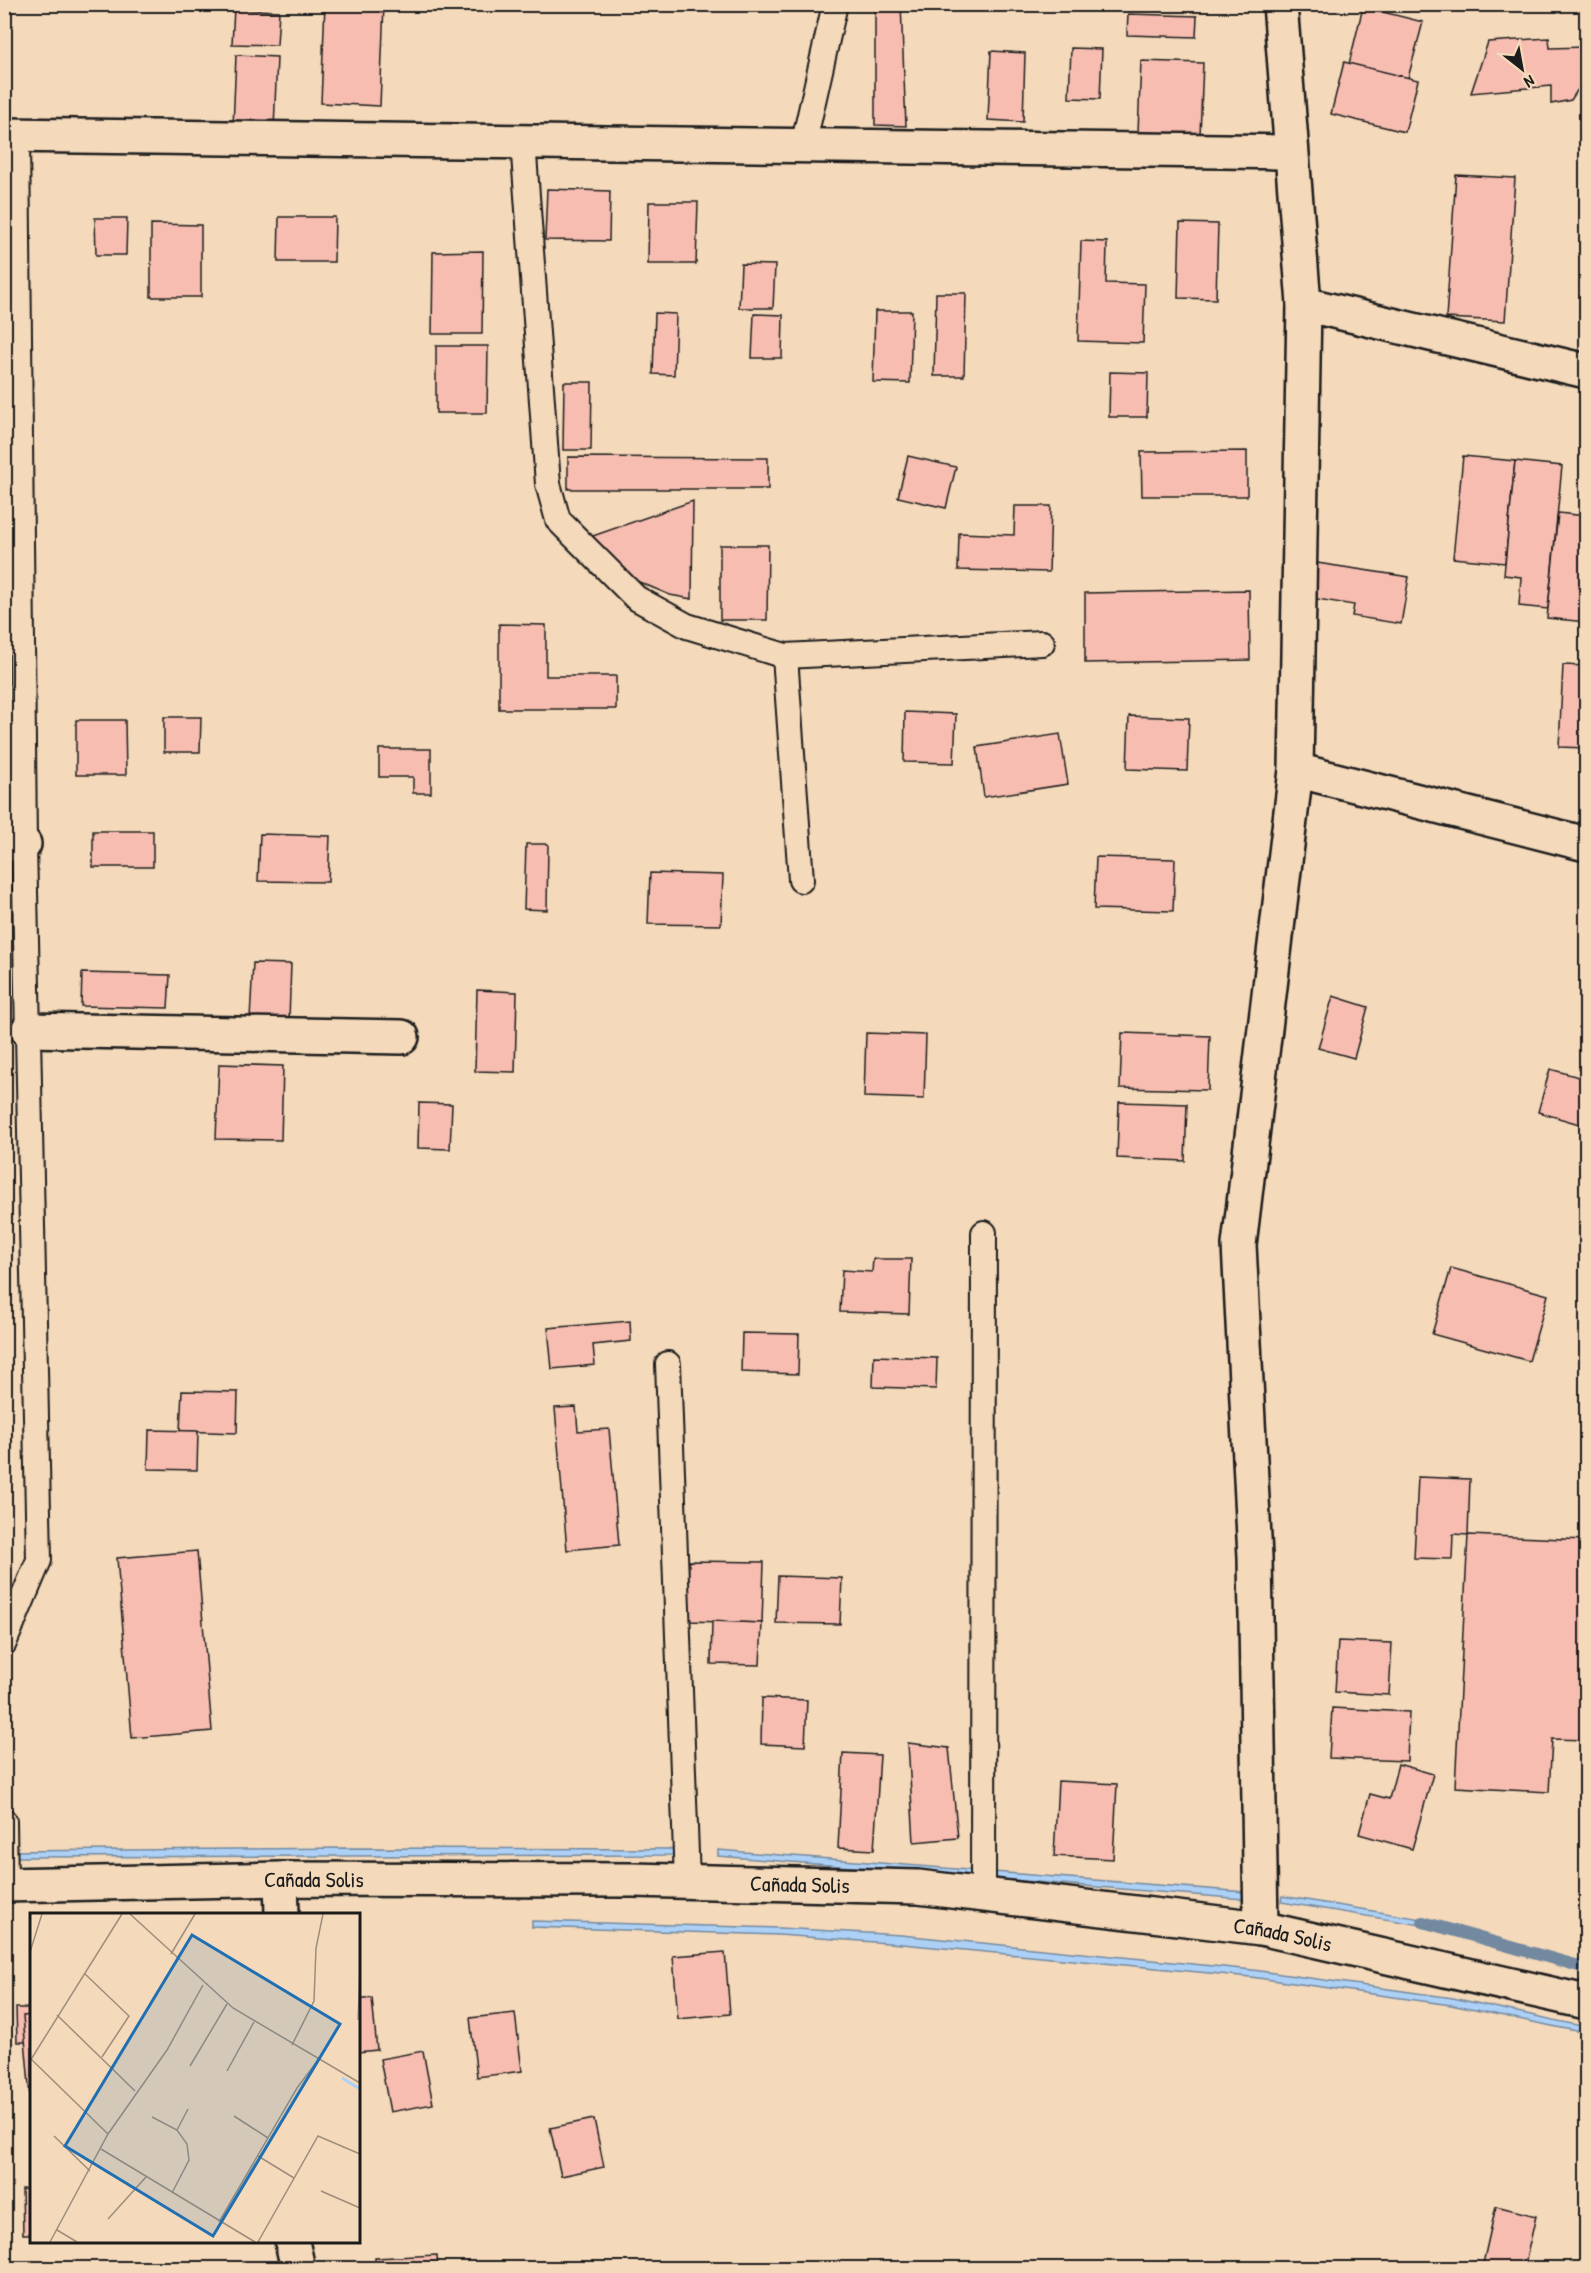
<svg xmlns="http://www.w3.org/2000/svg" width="1591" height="2273" font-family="'Patrick Hand',sans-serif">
	<rect width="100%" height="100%" fill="#f4d9ba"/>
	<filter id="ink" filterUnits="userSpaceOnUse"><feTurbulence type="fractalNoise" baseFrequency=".0167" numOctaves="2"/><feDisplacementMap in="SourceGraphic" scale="12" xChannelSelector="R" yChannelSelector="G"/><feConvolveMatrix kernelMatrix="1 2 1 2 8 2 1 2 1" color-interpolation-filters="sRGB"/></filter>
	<g filter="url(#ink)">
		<g fill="#add1f6" stroke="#73899f" stroke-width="1.5">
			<polygon points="347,1848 684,1849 685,1855 12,1857 11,1851"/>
			<polygon points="718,1850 1245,1892 1243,1899 718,1856"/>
			<polygon points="1282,1896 1440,1922 1439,1928 1281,1902"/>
			<polygon points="532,1921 779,1928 901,1935 1253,1970 1453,1998 1586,2027 1586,2033 1451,2005 1251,1977 902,1944 779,1935 532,1927"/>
		</g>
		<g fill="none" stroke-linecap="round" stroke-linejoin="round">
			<polyline stroke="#73899f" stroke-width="12" points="1423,1922 1586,1968"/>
		</g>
		<g fill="#f7bdb1" stroke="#1c1c1c" stroke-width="1.5">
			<polygon points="4,4 12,4 10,46 4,46"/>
			<polygon points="325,4 384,4 380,106 321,103"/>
			<polygon points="875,4 901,4 906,126 875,125"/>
			<polygon points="1363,7 1423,22 1408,78 1349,64"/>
			<polygon points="234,9 279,11 277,45 232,44"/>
			<polygon points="1128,14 1197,16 1196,37 1127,35"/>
			<polygon points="1549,38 1550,48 1586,47 1586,77 1571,100 1551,104 1551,86 1471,93 1488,42"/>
			<polygon points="1071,48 1102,49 1100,99 1069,98"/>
			<polygon points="991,51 1025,53 1023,122 988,120"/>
			<polygon points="236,55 277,57 274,129 233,127"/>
			<polygon points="1141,61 1203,63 1200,135 1138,132"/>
			<polygon points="1344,62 1418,80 1405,132 1331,114"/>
			<polygon points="1456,175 1515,178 1505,321 1446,318"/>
			<polygon points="547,189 610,191 609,241 545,240"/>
			<polygon points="649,202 698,202 696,264 648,264"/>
			<polygon points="279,217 335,217 334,262 278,262"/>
			<polygon points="95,218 127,218 126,255 96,255"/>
			<polygon points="1180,223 1218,224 1216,299 1178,298"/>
			<polygon points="151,224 201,225 201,297 151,297"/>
			<polygon points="1081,241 1107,242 1106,283 1145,284 1143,343 1078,341"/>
			<polygon points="483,251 482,334 432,334 433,252"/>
			<polygon points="741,264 775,265 773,308 739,308"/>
			<polygon points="936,293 966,293 964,376 934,376"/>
			<polygon points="875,311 912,311 910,383 873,382"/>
			<polygon points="655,313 676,314 674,375 653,374"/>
			<polygon points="754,314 783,315 782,358 752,358"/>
			<polygon points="436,346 488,346 487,413 436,413"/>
			<polygon points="1110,372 1148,373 1147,417 1109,417"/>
			<polygon points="564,382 592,382 591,450 563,450"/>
			<polygon points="1247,451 1247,496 1142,496 1141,452"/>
			<polygon points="908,456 956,467 946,508 898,497"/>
			<polygon points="1463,456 1515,461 1505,563 1453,558"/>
			<polygon points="568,457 768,458 768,489 568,489"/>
			<polygon points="1515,461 1562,466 1548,609 1519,606 1521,577 1504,575"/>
			<polygon points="693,501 692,599 670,595 632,579 587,538"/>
			<polygon points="1015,506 1051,506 1049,572 958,570 959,533 1014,535"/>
			<polygon points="1558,513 1586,516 1586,622 1547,618"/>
			<polygon points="720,545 768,545 767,620 720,620"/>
			<polygon points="1317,563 1409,577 1401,624 1352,616 1354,605 1311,598"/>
			<polygon points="1249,590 1250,660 1085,663 1085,593"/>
			<polygon points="499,624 546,625 546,676 616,676 616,709 499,709"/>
			<polygon points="1563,665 1586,666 1586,748 1559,747"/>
			<polygon points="905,712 956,714 954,763 904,762"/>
			<polygon points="1129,716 1189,718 1187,771 1127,769"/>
			<polygon points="164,717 201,717 200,752 164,752"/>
			<polygon points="76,720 125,720 126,775 76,775"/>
			<polygon points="1060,734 1068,784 984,797 977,747"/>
			<polygon points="379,749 431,749 431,793 413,793 413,777 379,777"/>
			<rect x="93" y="831" width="60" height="36"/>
			<polygon points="260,834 330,836 328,882 258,881"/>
			<polygon points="526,844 548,844 547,910 524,909"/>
			<polygon points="1096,857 1175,859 1173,911 1094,909"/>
			<polygon points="650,873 723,875 721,925 648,924"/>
			<polygon points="253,963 291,964 289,1019 250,1019"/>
			<polygon points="82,973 170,975 168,1008 81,1006"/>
			<polygon points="477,990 517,992 515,1072 475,1071"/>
			<polygon points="1333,996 1368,1007 1354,1058 1318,1048"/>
			<polygon points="866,1033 926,1035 924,1099 864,1097"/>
			<polygon points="1122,1033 1210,1036 1208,1090 1120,1088"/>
			<polygon points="219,1064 283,1066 281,1140 216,1139"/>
			<polygon points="1550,1069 1586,1079 1586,1126 1538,1112"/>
			<polygon points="1119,1102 1187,1104 1185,1161 1117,1158"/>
			<polygon points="419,1103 452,1104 450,1149 418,1148"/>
			<polygon points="873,1259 911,1259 909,1314 840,1312 842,1270 872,1272"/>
			<polygon points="1451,1268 1548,1295 1529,1361 1432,1334"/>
			<polygon points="630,1321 631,1341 593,1345 595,1365 552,1369 548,1328"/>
			<polygon points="742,1333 799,1334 798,1374 741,1372"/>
			<polygon points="874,1356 937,1358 936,1389 873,1387"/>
			<polygon points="182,1391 238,1392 237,1433 180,1431"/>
			<polygon points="576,1407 578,1431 609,1429 619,1545 567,1550 555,1408"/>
			<polygon points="149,1430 198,1431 197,1470 148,1469"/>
			<polygon points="1418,1477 1470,1479 1468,1535 1453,1534 1452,1559 1414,1558"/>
			<polygon points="1468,1535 1586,1540 1586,1740 1552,1739 1549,1792 1455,1787"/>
			<polygon points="197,1551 212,1731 132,1738 117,1558"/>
			<polygon points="689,1561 764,1562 762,1623 686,1621"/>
			<polygon points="778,1576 842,1578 840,1624 776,1623"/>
			<polygon points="712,1621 762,1623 760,1665 711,1664"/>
			<polygon points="1338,1641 1392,1643 1389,1695 1335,1692"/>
			<polygon points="762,1698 807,1700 805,1746 761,1744"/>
			<polygon points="1332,1708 1409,1712 1407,1761 1329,1758"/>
			<polygon points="908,1743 949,1748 958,1838 914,1842"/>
			<polygon points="843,1753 880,1755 874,1850 838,1848"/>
			<polygon points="1398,1764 1433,1774 1412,1849 1359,1834 1370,1794 1389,1799"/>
			<polygon points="1058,1781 1117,1784 1113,1859 1054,1856"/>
			<polygon points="725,1952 730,2014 678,2019 673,1956"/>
			<polygon points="372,1998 377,2050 358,2052 358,2000"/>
			<polygon points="16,2008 32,2008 32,2042 17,2042"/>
			<polygon points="515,2013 522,2071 477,2077 470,2018"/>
			<polygon points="32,2015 32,2097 30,2097 23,2016"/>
			<polygon points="423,2051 433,2104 390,2112 380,2059"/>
			<polygon points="594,2119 604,2167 561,2176 550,2128"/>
			<polygon points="22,2189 32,2189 32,2234 23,2234"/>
			<polygon points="1496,2206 1536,2216 1524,2268 1482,2268"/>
			<polygon points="437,2255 438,2268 375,2268 375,2258"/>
		</g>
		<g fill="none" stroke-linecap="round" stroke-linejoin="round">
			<defs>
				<g id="service">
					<polyline points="523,141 548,484 558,520 636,598 687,626 785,656 1042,643"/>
					<polyline points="803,146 835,4"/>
					<polyline points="785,656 801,880"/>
					<polyline points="668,1364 687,1881"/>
					<polyline points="4,1643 39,1560 24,844 17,135"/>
					<polyline points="4,1821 5,1885"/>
					<polyline points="983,1894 984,1233"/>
				</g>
				<g id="minor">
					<polyline points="4,135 1291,152"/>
					<polyline points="1304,304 1586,371"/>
					<polyline points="1296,770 1586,844"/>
					<polyline points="4,844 24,844"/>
					<polyline points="28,1030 402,1037"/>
					<polyline points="281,1879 282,1914"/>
					<polyline points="1261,1928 1255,1557 1239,1245 1296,770 1304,304 1280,4"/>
					<polyline points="292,2242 298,2268"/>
				</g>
				<g id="tertiary">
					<path id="s1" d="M4,1885L281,1879L633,1880L918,1887L1261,1928L1586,2002"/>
				</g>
			</defs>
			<use href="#service" stroke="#1c1c1c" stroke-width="28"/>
			<use href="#minor" stroke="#1c1c1c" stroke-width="38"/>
			<use href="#tertiary" stroke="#1c1c1c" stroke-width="38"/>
			<use href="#service" stroke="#f4d9ba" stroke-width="24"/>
			<use href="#minor" stroke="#f4d9ba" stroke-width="33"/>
			<use href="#tertiary" stroke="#f4d9ba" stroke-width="33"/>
		</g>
	</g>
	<g text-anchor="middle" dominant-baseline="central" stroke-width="4.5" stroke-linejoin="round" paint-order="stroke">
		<g font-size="22" fill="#1c1c1c" stroke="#f4d9ba">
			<text stroke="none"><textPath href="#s1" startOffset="310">Cañada Solis</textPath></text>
			<text stroke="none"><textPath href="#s1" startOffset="796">Cañada Solis</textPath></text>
			<text stroke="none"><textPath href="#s1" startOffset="1282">Cañada Solis</textPath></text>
		</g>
	</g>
	<g transform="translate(30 1913)">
		<rect width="330" height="330" fill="#f4d9ba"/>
		<path fill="none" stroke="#add1f6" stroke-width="3" d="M312,165L330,176"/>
		<path fill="none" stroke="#9e8d7b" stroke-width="1.5" d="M100,1L203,95L330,170M0,39L12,1M141,41L165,1M54,60L99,103L72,144M27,102L105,178M328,107L330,55M262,132L284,88L286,35L293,1M1,146L78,221M0,148L92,1M160,153L197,91M197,158L224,109M204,203L238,225M122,204L147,217L157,231L159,247L142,280M147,217L158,196M24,223L60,258M71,236L225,329M228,243L264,265M291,278L330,295M78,306L116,264M189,309L267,175L288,147M27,317L47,329M20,329L78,221L137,137L173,72M228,329L288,223L330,241"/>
		<path fill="#1f6fb2" fill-opacity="0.15" stroke="#1f6fb2" stroke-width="3" d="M162,22L310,111L183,323L35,233Z"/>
		<rect width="330" height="330" fill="none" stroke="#1c1c1c" stroke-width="3"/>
	</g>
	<rect width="1591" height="2273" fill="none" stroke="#f4d9ba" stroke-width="24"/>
	<rect x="12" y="12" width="1567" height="2249" fill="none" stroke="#1c1c1c" stroke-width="2" filter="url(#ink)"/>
	<g transform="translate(1522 69) rotate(149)" stroke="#f4d9ba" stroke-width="4.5" paint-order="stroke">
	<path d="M0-4.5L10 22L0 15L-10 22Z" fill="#1c1c1c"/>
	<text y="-9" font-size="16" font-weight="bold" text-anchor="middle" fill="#1c1c1c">N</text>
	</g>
</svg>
